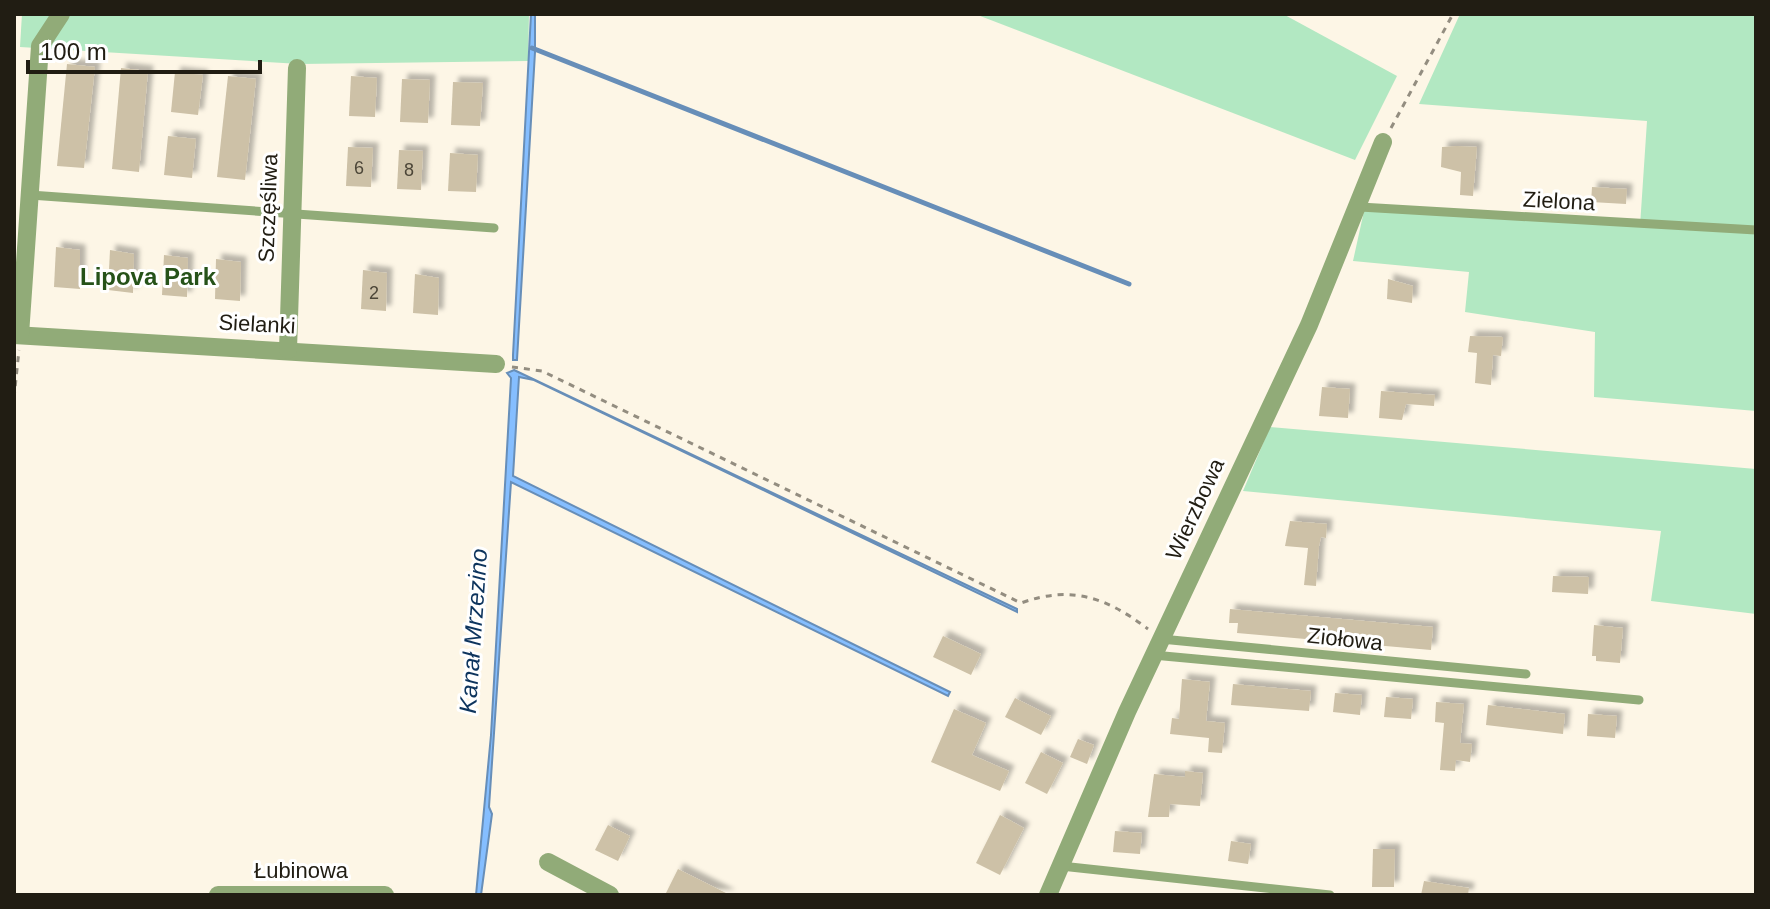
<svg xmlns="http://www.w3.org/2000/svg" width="1770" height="909" font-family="Helvetica,sans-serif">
	<defs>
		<filter id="shadow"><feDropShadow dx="5.5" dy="-5.5" stdDeviation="2" flood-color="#0004"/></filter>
	</defs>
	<rect width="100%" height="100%" fill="#fdf6e6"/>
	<g fill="#b2e8c2">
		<polygon points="22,14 529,14 528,61 300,64 20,47"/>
		<polygon points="975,14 1283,14 1397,76 1355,160"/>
		<polygon points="1460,14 1756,14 1756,411 1594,397 1595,332 1465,312 1469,272 1353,261 1364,211 1640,226 1647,121 1419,104"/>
		<polygon points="1270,427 1756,469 1756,614 1651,601 1661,531 1243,491"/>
	</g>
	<g fill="#85beff" stroke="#678eb8" stroke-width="2">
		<polygon points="531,14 535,14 535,52 517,360 513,360 513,355"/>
		<polygon points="514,370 1017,609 1017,612 534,380 519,377 513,476 950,692 948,696 511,482 489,807 492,814 481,895 476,895 491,735 511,378 507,373"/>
	</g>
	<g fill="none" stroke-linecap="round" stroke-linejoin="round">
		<polyline stroke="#678eb8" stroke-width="5" points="532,48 1129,284"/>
	</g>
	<g fill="#cdc1a7" filter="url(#shadow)">
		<polygon points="67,64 95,67 84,168 57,166"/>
		<polygon points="121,68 148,71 139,172 112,169"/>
		<polygon points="175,72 203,75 198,115 171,112"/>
		<polygon points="228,76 256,79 245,180 217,177"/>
		<polygon points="351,76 377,78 375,117 349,116"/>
		<polygon points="402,79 430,80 428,123 400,122"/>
		<polygon points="453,82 483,83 480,126 451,125"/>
		<polygon points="168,136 196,139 192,178 164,175"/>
		<polygon points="1457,146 1477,147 1473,196 1460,195 1461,172 1441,167 1442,147"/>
		<polygon points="348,147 373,148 371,187 346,186"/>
		<polygon points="399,150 423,151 421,190 397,189"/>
		<polygon points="450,153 478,155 476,192 448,191"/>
		<polygon points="1592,187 1627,189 1626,204 1591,202"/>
		<polygon points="56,247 80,250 80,289 54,287"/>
		<polygon points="110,250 134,254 133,293 108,290"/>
		<polygon points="164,255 188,258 187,297 162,295"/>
		<polygon points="216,259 241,262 240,301 215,299"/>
		<polygon points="363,270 387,273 386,311 361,309"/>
		<polygon points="415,274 439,278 438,315 413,313"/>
		<polygon points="1388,279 1413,286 1412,303 1387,299"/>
		<polygon points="1470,336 1503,337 1501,356 1493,355 1491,385 1475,383 1477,353 1468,352"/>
		<polygon points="1322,387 1350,389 1348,418 1319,416"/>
		<polygon points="1381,391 1435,395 1434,406 1406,404 1402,420 1379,418"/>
		<polygon points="1290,521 1327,524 1326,538 1321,537 1319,546 1316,586 1304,585 1308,548 1285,546"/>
		<polygon points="1553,576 1589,577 1588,594 1552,592"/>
		<polygon points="1230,609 1433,627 1431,650 1237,633 1238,623 1229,623"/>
		<polygon points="1594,625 1623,628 1620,663 1596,661 1596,656 1592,656"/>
		<polygon points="943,636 981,654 971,675 933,657"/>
		<polygon points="1182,679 1210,682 1206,721 1225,723 1222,753 1208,752 1209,738 1170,734 1172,718 1179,719"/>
		<polygon points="1233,684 1311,691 1309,711 1231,705"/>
		<polygon points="1335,693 1362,695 1360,715 1333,712"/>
		<polygon points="1386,697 1413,699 1411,719 1384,717"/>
		<polygon points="1015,698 1051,716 1041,735 1005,717"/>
		<polygon points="1436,702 1464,704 1460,743 1472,744 1470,762 1456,760 1455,771 1440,770 1444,723 1435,722"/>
		<polygon points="1488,705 1565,714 1563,734 1486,725"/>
		<polygon points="954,709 986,723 972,755 1009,771 1000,791 931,762"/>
		<polygon points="1588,714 1617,716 1615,738 1587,736"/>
		<polygon points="1078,739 1094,745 1087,764 1070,757"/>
		<polygon points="1041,752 1063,763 1047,794 1025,783"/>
		<polygon points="1185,771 1203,773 1200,806 1170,804 1169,817 1148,817 1154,774 1185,777"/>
		<polygon points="1000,815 1024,828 1000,875 976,863"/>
		<polygon points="608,825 630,836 618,861 595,850"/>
		<polygon points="1115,831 1142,833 1140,854 1113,852"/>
		<polygon points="1231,841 1251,844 1248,864 1228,861"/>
		<polygon points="1373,849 1395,849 1394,887 1372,887"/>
		<polygon points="678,869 730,895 665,895"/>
		<polygon points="1424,881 1469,888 1468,895 1421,895"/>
	</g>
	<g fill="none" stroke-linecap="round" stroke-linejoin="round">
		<g stroke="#938d80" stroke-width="3" stroke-dasharray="6 6" stroke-linecap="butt">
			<polyline points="1391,128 1453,14"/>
			<path d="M512,367L542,371L1021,603C1071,585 1106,597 1148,629"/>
			<polyline points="14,398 19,350"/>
		</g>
		<g stroke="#91ab78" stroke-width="9">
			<polyline points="30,195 494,228"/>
			<polyline points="1360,207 1756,230"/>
			<polyline points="1161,639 1526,674"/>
			<polyline points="1153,655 1639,700"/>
			<polyline points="1061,866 1330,895"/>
		</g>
		<g stroke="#91ab78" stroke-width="18">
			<polyline points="14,335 496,364"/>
			<polyline points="20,335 40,46 61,14"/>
			<polyline points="288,350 297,68"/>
			<polyline points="548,862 610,895"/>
			<polyline points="218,895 385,895"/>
			<polyline points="1048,895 1127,712 1309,325 1383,142"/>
		</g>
	</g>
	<g text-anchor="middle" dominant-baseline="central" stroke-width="6" stroke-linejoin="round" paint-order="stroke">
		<g font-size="18" fill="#4c4638">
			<text x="359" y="168">6</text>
			<text x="409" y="170">8</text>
			<text x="374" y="293">2</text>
		</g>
		<g font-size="22" fill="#211d13" stroke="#fff">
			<text transform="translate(1559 201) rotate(3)">Zielona</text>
			<text transform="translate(268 208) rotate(-88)">Szczęśliwa</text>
			<text transform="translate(257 324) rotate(3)">Sielanki</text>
			<text transform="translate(1195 509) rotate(-65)">Wierzbowa</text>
			<text transform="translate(1345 639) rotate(6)">Ziołowa</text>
			<text x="301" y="870">Łubinowa</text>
		</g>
		<g font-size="24" font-weight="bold" fill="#265219" stroke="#fff">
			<text x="148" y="276">Lipova Park</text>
		</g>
		<g font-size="24" font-style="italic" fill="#0d345d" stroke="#fff">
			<text transform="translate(473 631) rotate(-86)">Kanał Mrzezino</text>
		</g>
	</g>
	<rect width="1770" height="909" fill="none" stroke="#211d13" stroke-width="32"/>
	<path d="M28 60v12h232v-12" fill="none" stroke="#211d13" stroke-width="4"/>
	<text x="40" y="60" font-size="24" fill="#211d13" stroke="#ffffff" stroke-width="6" paint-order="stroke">100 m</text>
</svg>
